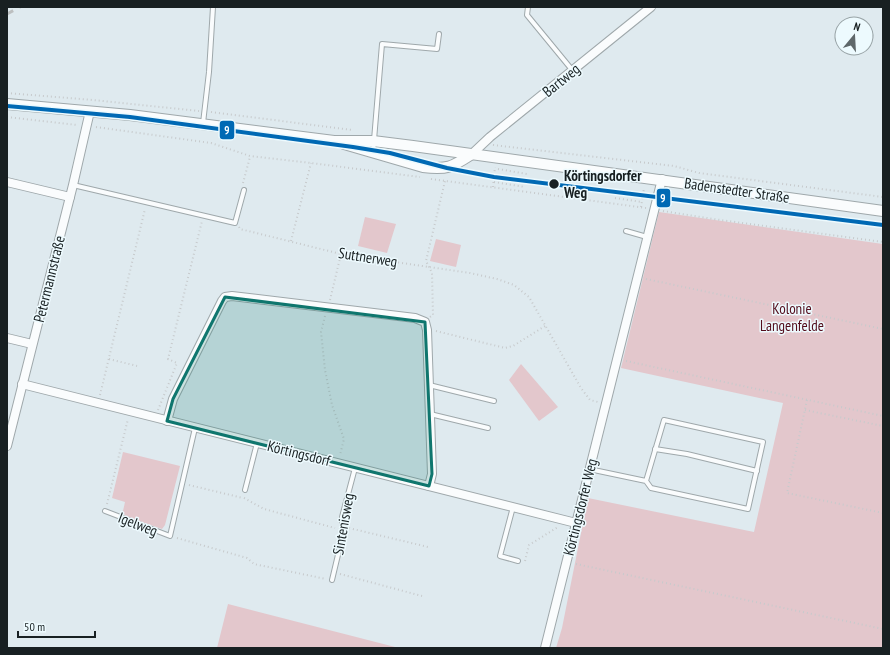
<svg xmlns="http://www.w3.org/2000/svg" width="890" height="655" font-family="'PT Sans Narrow',sans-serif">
	<rect width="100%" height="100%" fill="#dfeaef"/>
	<g fill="#e3c7cc">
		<polygon points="659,212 883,244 883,648 556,648 562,628 588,498 754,532 783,403 621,368"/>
		<polygon points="365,217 396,224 387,253 358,246"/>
		<polygon points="436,239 461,245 456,267 430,261"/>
		<polygon points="521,364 558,407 539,421 509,380"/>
		<polygon points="123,452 180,466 165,525 162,529 125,516 123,511 125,502 112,498"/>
		<polygon points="228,604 399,648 217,648"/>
	</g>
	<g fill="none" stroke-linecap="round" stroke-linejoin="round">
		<defs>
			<g id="service">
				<polyline points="528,7 527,15 573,71"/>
				<polyline points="203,123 209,72 213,7"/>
				<polyline points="373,152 382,44 437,49 439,34"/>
				<polyline points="73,185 235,223 244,190"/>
				<polyline points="626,231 647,237"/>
				<polyline points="429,385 494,401"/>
				<polyline points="430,414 488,428"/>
				<polyline points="655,449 687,454 757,471"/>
				<polyline points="589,469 646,481 651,488 748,509 763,442 664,420 646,481"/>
				<polyline points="245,490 257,443"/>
				<polyline points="513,507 500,556 518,561"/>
				<polyline points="105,511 170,536 195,428"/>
				<polyline points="332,580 342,538 342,517 355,468"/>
			</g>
			<g id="minor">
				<polyline points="472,154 490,137 651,7"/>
				<polyline points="7,182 70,197"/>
				<polyline points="7,338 32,344"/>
				<polyline points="22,384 576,523"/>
				<polyline points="167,421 173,399 222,301 225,297 232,296 415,318 425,322 427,330 432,474 429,486"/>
				<polyline points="7,446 73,185 90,111"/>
				<polyline points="545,648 662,179"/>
			</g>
			<g id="tertiary">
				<polyline points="7,104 130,115 334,141 373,141 413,146 883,211"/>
				<path d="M344,144L423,167C448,170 452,167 472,154"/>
			</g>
		</defs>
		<use href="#service" stroke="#9fa8ab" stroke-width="6"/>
		<use href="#minor" stroke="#9fa8ab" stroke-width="10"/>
		<use href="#tertiary" stroke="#9fa8ab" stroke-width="12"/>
		<g stroke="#c7cacc" stroke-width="2" stroke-dasharray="1 3" stroke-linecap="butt">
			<polyline points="7,93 93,100 199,111"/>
			<polyline points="211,112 352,130"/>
			<polyline points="7,117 77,125"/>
			<polyline points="96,127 211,143 250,156 311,163 420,177"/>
			<polyline points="493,145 674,166 699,173 883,197"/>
			<polyline points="498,169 527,174"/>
			<polyline points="431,179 646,208"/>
			<polyline points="494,182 525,187"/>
			<polyline points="243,183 250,157"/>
			<polyline points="493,187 495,167"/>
			<polyline points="615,198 642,202"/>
			<polyline points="641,207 644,188"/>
			<polyline points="663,211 713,219 883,242"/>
			<polyline points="239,227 240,229 341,254 470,273 497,279 514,285 529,297 581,388 590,400 598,402"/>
			<polyline points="291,241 311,163"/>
			<polyline points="646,279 883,329"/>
			<polyline points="330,300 341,254"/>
			<polyline points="325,316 321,332 325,370 332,405 344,439 340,455"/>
			<polyline points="430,317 433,315 432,273 426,261 445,181"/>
			<polyline points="436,331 505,348 513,346 545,326"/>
			<polyline points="109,359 137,366"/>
			<polyline points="626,361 883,416"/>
			<polyline points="100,395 145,209"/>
			<polyline points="807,400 787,493 883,513"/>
			<polyline points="158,410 177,363 168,359 202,221"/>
			<polyline points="805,410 883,426"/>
			<polyline points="189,485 243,498"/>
			<polyline points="244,498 264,509 335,528"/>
			<polyline points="107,504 128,419"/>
			<polyline points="349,528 428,547"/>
			<polyline points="177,538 247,558 254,564 326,579"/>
			<polyline points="525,561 529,545 558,527"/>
			<polyline points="576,564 883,629"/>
			<polyline points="340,574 422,596"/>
		</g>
		<use href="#service" stroke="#fafcfd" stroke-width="4"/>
		<use href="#minor" stroke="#fafcfd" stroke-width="8"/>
		<use href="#tertiary" stroke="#fafcfd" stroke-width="10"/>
		<polyline stroke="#bcbfc0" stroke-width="3" stroke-dasharray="7 7" stroke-linecap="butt" points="7,14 20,7"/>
		<defs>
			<polyline id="tram-1" points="7,106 130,117 353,147 390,153 447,168 494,177 883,225"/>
		</defs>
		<use href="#tram-1" stroke="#edfafe" stroke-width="7"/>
		<use href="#tram-1" stroke="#0069b4" stroke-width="4"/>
	</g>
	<path fill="#0f766e" fill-opacity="0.2" stroke="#0f766e" stroke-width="3" stroke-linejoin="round" d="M225,297L425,322L432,474L429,486L167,421L173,399Z"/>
	<circle fill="#182022" stroke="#edfafe" stroke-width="1.5" cx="554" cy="184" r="5.5"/>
	<g text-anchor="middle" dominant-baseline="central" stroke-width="3" stroke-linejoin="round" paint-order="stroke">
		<g font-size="15" fill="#182022" stroke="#edfafe">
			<text transform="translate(561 80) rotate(-39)">Bartweg</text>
			<text transform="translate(737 190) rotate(8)">Badenstedter Straße</text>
			<text transform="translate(368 257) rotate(9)">Suttnerweg</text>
			<text transform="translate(49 279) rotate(-76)">Petermannstraße</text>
			<text transform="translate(299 453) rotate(14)">Körtingsdorf</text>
			<text transform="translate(580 507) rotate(-76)">Körtingsdorfer Weg</text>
			<text transform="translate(138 524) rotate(21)">Igelweg</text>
			<text transform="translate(343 524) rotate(-80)">Sintenisweg</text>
		</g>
		<g font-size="15" font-weight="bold" fill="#182022" stroke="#edfafe" text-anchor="start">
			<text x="564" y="175">Körtingsdorfer<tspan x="564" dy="17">Weg</tspan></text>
		</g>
		<g font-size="15" fill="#540d1c" stroke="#edfafe">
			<text x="792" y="308">Kolonie<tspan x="792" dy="17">Langenfelde</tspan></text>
		</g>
	</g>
	<g stroke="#edfafe" stroke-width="1.5">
		<rect x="219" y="120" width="16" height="20" rx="4" fill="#0069b4"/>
		<rect x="656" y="188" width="15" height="20" rx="4" fill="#0069b4"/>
	</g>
	<g font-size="11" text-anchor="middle" font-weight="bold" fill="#fff">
		<text x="227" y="134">9</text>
		<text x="663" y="202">9</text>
	</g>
	<rect width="890" height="655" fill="none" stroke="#182022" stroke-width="16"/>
	<g transform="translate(854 36) rotate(18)"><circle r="19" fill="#edfafe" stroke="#98a3a6"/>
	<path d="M0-3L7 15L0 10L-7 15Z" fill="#5e676a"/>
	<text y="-6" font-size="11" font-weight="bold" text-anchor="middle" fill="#182022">N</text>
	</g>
	<path d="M18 631v6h77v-6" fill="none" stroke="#182022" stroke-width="2"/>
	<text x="24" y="631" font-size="12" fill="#182022" stroke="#edfafe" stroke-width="3" paint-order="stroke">50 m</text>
</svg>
